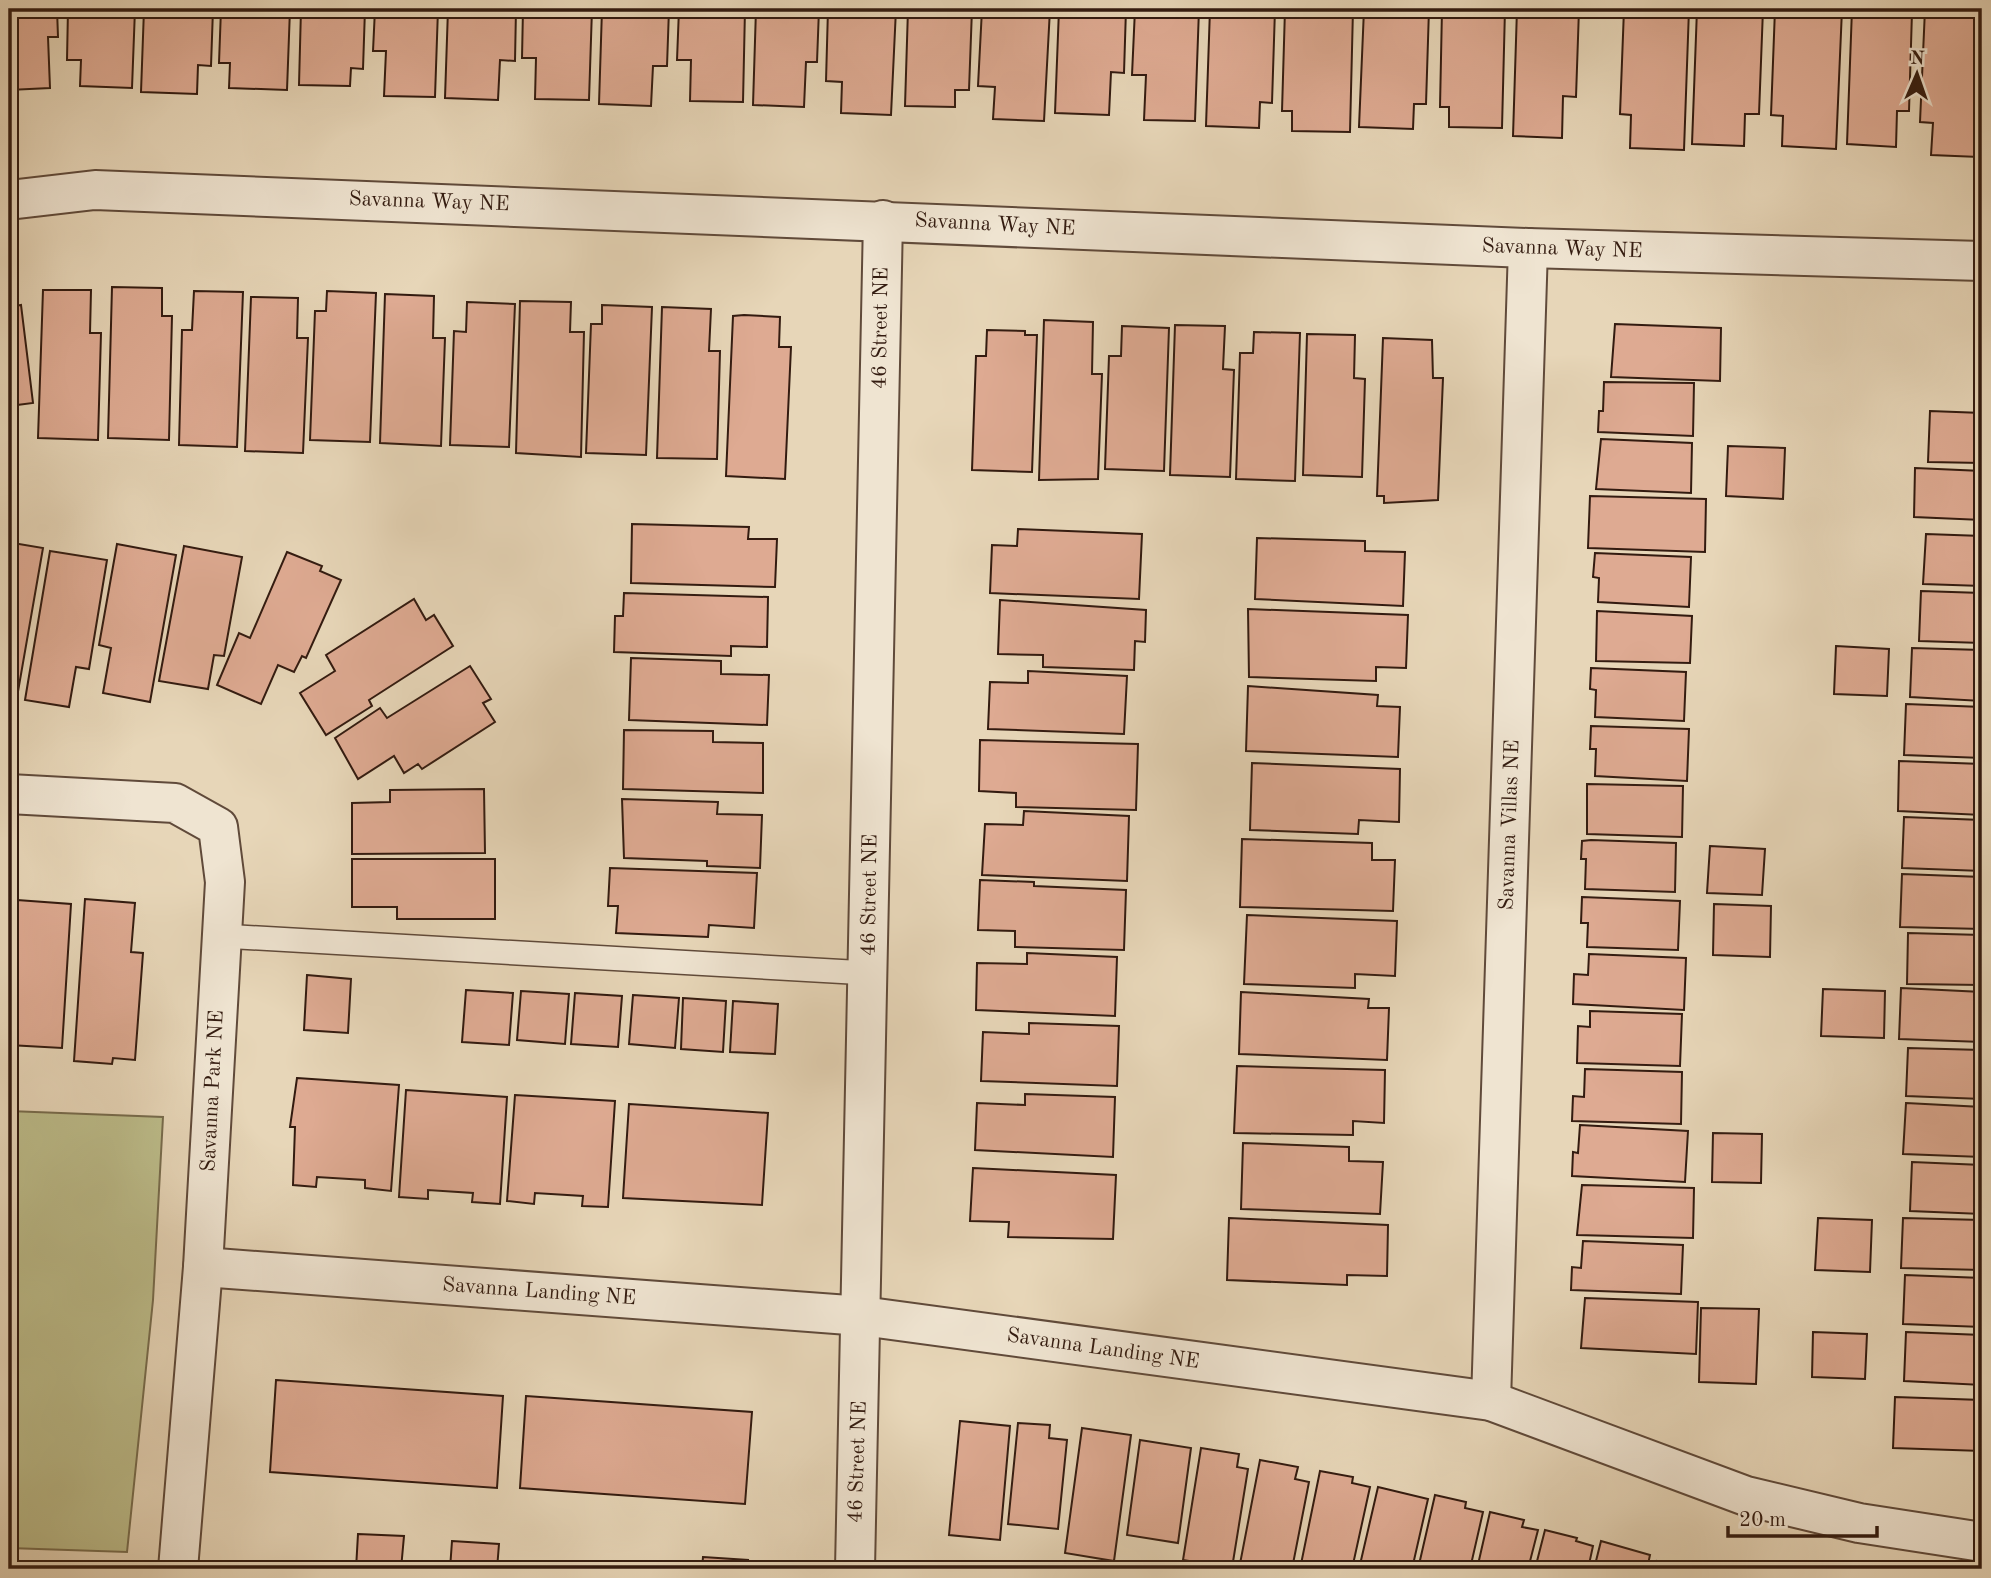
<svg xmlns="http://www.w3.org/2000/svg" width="1991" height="1578" font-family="'Old Standard TT',serif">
	<rect width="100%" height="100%" fill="#e7d6b8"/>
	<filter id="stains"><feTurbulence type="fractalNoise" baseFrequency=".00286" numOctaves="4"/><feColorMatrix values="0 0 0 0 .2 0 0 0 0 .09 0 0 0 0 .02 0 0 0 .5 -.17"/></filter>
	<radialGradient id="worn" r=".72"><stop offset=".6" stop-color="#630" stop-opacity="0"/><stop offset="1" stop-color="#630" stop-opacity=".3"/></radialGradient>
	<polygon fill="#bcbc8a" stroke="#786c4d" stroke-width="2" points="9,1111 163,1117 153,1300 127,1552 9,1548"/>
	<g fill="#deaa92" stroke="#331b10" stroke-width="2">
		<polygon points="9,9 57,9 58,37 48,37 50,88 9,90"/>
		<polygon points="68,9 135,9 132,88 80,86 81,60 67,60"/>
		<polygon points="144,9 213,9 211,66 198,65 197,94 141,92"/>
		<polygon points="221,9 290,9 287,90 229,88 230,63 219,63"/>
		<polygon points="301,9 365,9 363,69 351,68 350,86 299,85"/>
		<polygon points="375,9 438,9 435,97 384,96 386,51 373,51"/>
		<polygon points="448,9 516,9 515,61 500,60 498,100 445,98"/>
		<polygon points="523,9 592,9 589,100 535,99 536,58 522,58"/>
		<polygon points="602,9 669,9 667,66 653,66 651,106 599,104"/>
		<polygon points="679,9 745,9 743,102 690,101 691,60 677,60"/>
		<polygon points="756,9 819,9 817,62 806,62 804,107 753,105"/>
		<polygon points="828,9 896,9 891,115 841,113 842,82 826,81"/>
		<polygon points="908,9 972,9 969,90 955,90 955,107 905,106"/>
		<polygon points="982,9 1050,9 1044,121 993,119 995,87 978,86"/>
		<polygon points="1059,9 1126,9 1124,73 1111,72 1109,115 1055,113"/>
		<polygon points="1135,9 1199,9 1195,121 1144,120 1146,75 1132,75"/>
		<polygon points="1210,9 1275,9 1272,103 1260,102 1259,128 1206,126"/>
		<polygon points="1285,9 1353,9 1350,132 1292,131 1292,111 1282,111"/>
		<polygon points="1364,9 1429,9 1426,104 1414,104 1413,129 1359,127"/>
		<polygon points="1442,9 1505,9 1502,128 1449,127 1449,107 1440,107"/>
		<polygon points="1517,9 1579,9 1576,97 1563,96 1562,138 1513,136"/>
		<polygon points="1624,9 1689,9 1684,150 1630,148 1631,115 1620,114"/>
		<polygon points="1697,9 1763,9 1759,114 1745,114 1744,146 1692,144"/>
		<polygon points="1775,9 1842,9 1836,149 1782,146 1783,116 1771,115"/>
		<polygon points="1852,9 1912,12 1909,111 1897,111 1896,147 1847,144"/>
		<polygon points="1925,9 1982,9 1979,157 1931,155 1933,123 1920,122"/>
		<polygon points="112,287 162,288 162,316 172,316 169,440 108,438"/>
		<polygon points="43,290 91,290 90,333 101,333 98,440 38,438"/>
		<polygon points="194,291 243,292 237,447 179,445 182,330 192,330"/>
		<polygon points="327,291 376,293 370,442 310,440 315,311 326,311"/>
		<polygon points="385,294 434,296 433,338 445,338 441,446 380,443"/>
		<polygon points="251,297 298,298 297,338 308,338 303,453 245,451"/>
		<polygon points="9,298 10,307 21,305 33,403 9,406"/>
		<polygon points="520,301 571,302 570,332 584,332 581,457 516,453"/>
		<polygon points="467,302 515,304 509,447 450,445 454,331 466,332"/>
		<polygon points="602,305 652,307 646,455 586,453 591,324 602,324"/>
		<polygon points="662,307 711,309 709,351 720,351 717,459 657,458"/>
		<polygon points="744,315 780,317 779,347 791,347 785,479 726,476 733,316"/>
		<polygon points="1044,320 1093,322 1092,374 1102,374 1098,479 1039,480"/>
		<polygon points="1615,324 1721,328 1720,381 1611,377"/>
		<polygon points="1175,325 1225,326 1223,369 1234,370 1230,477 1170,475"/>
		<polygon points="1122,326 1169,328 1164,471 1105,469 1109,356 1121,356"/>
		<polygon points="987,330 1025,331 1025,335 1037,335 1032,472 972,470 976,356 986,356"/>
		<polygon points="1254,332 1300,333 1295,481 1236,479 1240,353 1253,353"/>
		<polygon points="1307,334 1355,335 1354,378 1365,379 1362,477 1303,475"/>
		<polygon points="1383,338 1432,340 1433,378 1443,378 1438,500 1384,503 1384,496 1377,496"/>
		<polygon points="1604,382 1694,383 1693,436 1598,432 1599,411 1603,411"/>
		<polygon points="1930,411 1982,413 1982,463 1928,462"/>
		<polygon points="1601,439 1692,443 1691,493 1596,489"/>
		<polygon points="1728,446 1785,448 1783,499 1726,496"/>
		<polygon points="1915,468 1982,471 1982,520 1914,517"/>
		<polygon points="1590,496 1706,499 1705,552 1588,548"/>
		<polygon points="632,524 749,527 748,539 777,539 775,587 631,583"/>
		<polygon points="1018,529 1142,534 1139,599 990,593 992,545 1017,546"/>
		<polygon points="1926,534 1982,536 1982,586 1923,584"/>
		<polygon points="1257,538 1365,541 1365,551 1405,552 1403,606 1255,599"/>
		<polygon points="13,543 43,548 16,703 9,701 9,551"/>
		<polygon points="117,544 176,555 150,702 103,693 111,648 99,645"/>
		<polygon points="184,546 242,557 224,656 214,655 208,689 159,681"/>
		<polygon points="50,551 107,560 89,669 76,667 69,707 25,700"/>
		<polygon points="287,552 322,566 320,571 341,580 306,658 302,656 294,672 278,665 261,704 217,685 239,633 250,638"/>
		<polygon points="1595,553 1691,557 1689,607 1598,602 1599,578 1593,577"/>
		<polygon points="1921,591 1982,593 1982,643 1919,641"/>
		<polygon points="624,593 768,597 767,647 731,646 731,656 614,652 615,616 623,616"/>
		<polygon points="414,599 426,620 434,615 453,646 369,700 372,706 326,735 300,693 335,671 326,655"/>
		<polygon points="1000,600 1146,610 1145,642 1135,641 1134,670 1043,667 1043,655 998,654"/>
		<polygon points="1248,609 1408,615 1406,668 1376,667 1376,681 1249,677"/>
		<polygon points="1597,611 1692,616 1690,663 1596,661"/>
		<polygon points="1836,646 1889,649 1887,696 1834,694"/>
		<polygon points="1912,648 1982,650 1982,701 1910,697"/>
		<polygon points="631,658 721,661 721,674 769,675 767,725 629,720"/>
		<polygon points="470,666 491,699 483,703 495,722 422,769 418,764 404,773 394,756 358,779 335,738 380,708 387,718"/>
		<polygon points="1591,668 1686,672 1684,721 1595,717 1596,690 1590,689"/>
		<polygon points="1028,671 1127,676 1124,734 988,729 990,682 1028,683"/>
		<polygon points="1248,686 1378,695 1377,706 1400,707 1398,757 1246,751"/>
		<polygon points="1906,704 1982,707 1982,758 1904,755"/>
		<polygon points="1591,726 1689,729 1687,781 1595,776 1596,749 1590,749"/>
		<polygon points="624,730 713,731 713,742 763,743 763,793 623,789"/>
		<polygon points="980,740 1138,744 1136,810 1016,807 1016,793 979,791"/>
		<polygon points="1899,761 1982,764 1982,815 1898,811"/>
		<polygon points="1252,763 1400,769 1399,822 1359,820 1358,834 1250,830"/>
		<polygon points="1587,784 1683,786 1682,837 1587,834"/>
		<polygon points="484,789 485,853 352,854 352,803 390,802 390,790"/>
		<polygon points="622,799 718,802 717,814 762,815 760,868 707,866 707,861 624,858"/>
		<polygon points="1024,811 1129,816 1127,881 982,875 985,824 1023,825"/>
		<polygon points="1904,817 1982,820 1982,871 1902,868"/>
		<polygon points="1242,839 1372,843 1372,860 1395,860 1393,911 1240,907"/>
		<polygon points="1591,840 1676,843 1675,892 1585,889 1586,859 1581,859 1582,841"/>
		<polygon points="1710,846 1765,849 1762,895 1707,893"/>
		<polygon points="352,859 495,859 495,919 397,919 397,907 352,907"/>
		<polygon points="610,868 757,873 754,928 709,925 708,937 616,933 618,906 608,906"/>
		<polygon points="1902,874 1982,877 1982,929 1900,927"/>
		<polygon points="980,880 1034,882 1034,886 1126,890 1124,950 1015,947 1015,931 978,930"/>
		<polygon points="1582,897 1680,901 1678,950 1587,947 1588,923 1581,923"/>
		<polygon points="85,899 135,903 131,952 143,953 135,1060 113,1058 112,1064 74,1061"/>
		<polygon points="17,900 71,904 62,1048 9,1045 9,924 16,925"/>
		<polygon points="1714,904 1771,906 1770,957 1713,955"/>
		<polygon points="1247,915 1397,921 1395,976 1355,974 1355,988 1244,984"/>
		<polygon points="1908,933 1982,935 1982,985 1907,984"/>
		<polygon points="1027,953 1117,957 1115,1016 976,1010 977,963 1027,964"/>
		<polygon points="1589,954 1686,958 1684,1010 1573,1004 1574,974 1588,975"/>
		<polygon points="307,975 351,979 348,1033 304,1030"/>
		<polygon points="1901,988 1982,992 1982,1042 1899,1039"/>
		<polygon points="1823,989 1885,991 1884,1038 1821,1036"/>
		<polygon points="466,990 513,993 509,1045 462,1042"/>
		<polygon points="521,991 569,994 565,1044 517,1040"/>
		<polygon points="1241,992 1369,999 1368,1008 1389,1008 1387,1060 1239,1054"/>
		<polygon points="575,993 622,996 618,1047 571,1044"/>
		<polygon points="633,995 679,998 675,1048 629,1044"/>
		<polygon points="683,998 726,1001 723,1052 681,1049"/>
		<polygon points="733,1001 778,1004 775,1054 730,1052"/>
		<polygon points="1590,1011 1682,1014 1680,1066 1577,1063 1578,1026 1590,1027"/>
		<polygon points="1029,1023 1119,1026 1117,1086 981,1081 983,1032 1029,1034"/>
		<polygon points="1908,1048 1982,1050 1982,1099 1906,1096"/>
		<polygon points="1237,1066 1385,1070 1384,1123 1353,1121 1353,1135 1234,1133"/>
		<polygon points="1585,1069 1682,1072 1681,1124 1572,1121 1573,1096 1584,1097"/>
		<polygon points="297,1078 399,1085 391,1191 365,1188 365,1180 317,1177 316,1187 293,1185 295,1127 290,1127"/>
		<polygon points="406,1090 507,1097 500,1204 472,1202 473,1193 428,1190 428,1199 399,1197"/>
		<polygon points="1025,1094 1115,1097 1113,1157 975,1150 977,1103 1025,1105"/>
		<polygon points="515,1095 615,1101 608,1207 582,1206 583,1196 535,1193 534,1204 507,1201"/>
		<polygon points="1906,1103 1982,1107 1982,1157 1903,1154"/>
		<polygon points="629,1104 768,1113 762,1205 623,1198"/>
		<polygon points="1580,1125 1688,1131 1685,1182 1572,1176 1573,1152 1578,1153"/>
		<polygon points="1713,1133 1762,1134 1761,1183 1712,1182"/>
		<polygon points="1243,1143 1349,1147 1349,1161 1383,1162 1380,1214 1241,1209"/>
		<polygon points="1912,1162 1982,1165 1982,1214 1910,1211"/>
		<polygon points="973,1168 1116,1175 1113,1239 1008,1237 1009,1222 970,1221"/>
		<polygon points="1582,1185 1694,1188 1693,1238 1577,1235"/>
		<polygon points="1229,1218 1388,1225 1387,1276 1347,1275 1347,1285 1227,1280"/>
		<polygon points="1818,1218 1872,1220 1870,1272 1815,1270"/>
		<polygon points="1903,1218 1982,1220 1982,1270 1901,1268"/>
		<polygon points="1583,1241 1683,1245 1681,1294 1571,1290 1572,1267 1581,1268"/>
		<polygon points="1905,1275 1982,1278 1982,1327 1903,1324"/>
		<polygon points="1585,1298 1698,1302 1696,1354 1581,1348"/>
		<polygon points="1701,1308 1759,1309 1756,1384 1699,1382"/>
		<polygon points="1813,1332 1867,1334 1865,1379 1812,1377"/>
		<polygon points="1906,1332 1982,1335 1982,1385 1904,1381"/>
		<polygon points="276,1380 503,1396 497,1488 270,1472"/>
		<polygon points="526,1396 752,1412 745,1504 520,1488"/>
		<polygon points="1895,1397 1982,1400 1982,1451 1893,1448"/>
		<polygon points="960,1421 1010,1426 1000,1540 949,1535"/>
		<polygon points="1018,1423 1050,1425 1049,1438 1067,1440 1058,1529 1008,1524"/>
		<polygon points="1082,1428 1131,1435 1114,1561 1065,1553"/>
		<polygon points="1140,1440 1191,1448 1178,1543 1127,1535"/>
		<polygon points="1201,1448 1239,1454 1237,1467 1248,1469 1232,1568 1183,1560"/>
		<polygon points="1260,1460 1298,1467 1295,1479 1309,1482 1292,1569 1239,1569"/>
		<polygon points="1320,1471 1353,1477 1352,1483 1370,1487 1352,1569 1300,1569"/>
		<polygon points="1378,1487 1428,1499 1412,1569 1359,1569"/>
		<polygon points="1435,1495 1466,1502 1465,1508 1483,1512 1470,1569 1418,1569"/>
		<polygon points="1490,1512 1524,1520 1522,1527 1538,1530 1528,1569 1477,1569"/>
		<polygon points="1545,1530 1577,1538 1576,1541 1593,1546 1588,1569 1535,1569"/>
		<polygon points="358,1534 404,1536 401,1569 356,1569"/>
		<polygon points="452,1541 499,1544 497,1569 450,1569"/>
		<polygon points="1601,1541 1650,1555 1647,1569 1594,1569"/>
		<polygon points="703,1557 748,1560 747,1569 702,1569"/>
		<polygon points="1657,1561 1675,1565 1675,1569 1654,1569"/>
	</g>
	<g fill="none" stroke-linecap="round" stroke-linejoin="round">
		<defs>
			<polyline id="lane" points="222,936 868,973"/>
			<g id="street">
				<polyline points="9,200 95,190 1528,248 1982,261"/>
				<polyline points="9,794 175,803 218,827 225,882 203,1267 178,1569"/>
				<polyline points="203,1267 862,1316 1491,1401 1746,1496 1859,1523 1982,1542"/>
				<polyline points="1491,1401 1528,248"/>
				<polyline points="855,1569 883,220"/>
			</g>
		</defs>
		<use href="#lane" stroke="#604a3a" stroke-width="26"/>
		<use href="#street" stroke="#604a3a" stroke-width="42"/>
		<use href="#lane" stroke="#efe4d1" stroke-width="23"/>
		<use href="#street" stroke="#efe4d1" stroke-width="38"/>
	</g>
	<g text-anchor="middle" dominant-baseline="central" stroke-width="7" stroke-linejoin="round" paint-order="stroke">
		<g font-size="21" fill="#331b10" stroke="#efe4d1">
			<text transform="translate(429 202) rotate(2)">Savanna Way NE</text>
			<text transform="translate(995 225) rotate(3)">Savanna Way NE</text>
			<text transform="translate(1562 249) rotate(2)">Savanna Way NE</text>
			<text transform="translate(881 328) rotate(-89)">46 Street NE</text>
			<text transform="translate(1510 825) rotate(-88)">Savanna Villas NE</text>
			<text transform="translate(870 895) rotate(-89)">46 Street NE</text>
			<text transform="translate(213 1091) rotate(-87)">Savanna Park NE</text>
			<text transform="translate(539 1292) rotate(4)">Savanna Landing NE</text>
			<text transform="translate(1103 1349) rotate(8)">Savanna Landing NE</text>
			<text transform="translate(858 1462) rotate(-88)">46 Street NE</text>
		</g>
	</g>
	<rect width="1991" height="1578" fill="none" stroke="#e7d6b8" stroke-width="35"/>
	<rect x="10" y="10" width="1970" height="1557" fill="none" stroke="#331b10" stroke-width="3.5"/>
	<rect x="18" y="18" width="1956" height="1543" fill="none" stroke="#331b10" stroke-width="2"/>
	<g transform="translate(1917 74) rotate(2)" stroke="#efe4d1" stroke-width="5" paint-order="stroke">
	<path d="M0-5L12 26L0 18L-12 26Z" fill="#331b10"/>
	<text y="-10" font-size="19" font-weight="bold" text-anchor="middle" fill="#331b10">N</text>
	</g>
	<path d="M1728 1526v10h149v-10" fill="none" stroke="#331b10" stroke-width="3.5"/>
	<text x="1739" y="1526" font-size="21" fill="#331b10" stroke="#efe4d1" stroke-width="5" paint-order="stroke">20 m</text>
	<rect width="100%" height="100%" filter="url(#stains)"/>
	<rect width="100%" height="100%" fill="url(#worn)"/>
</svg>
